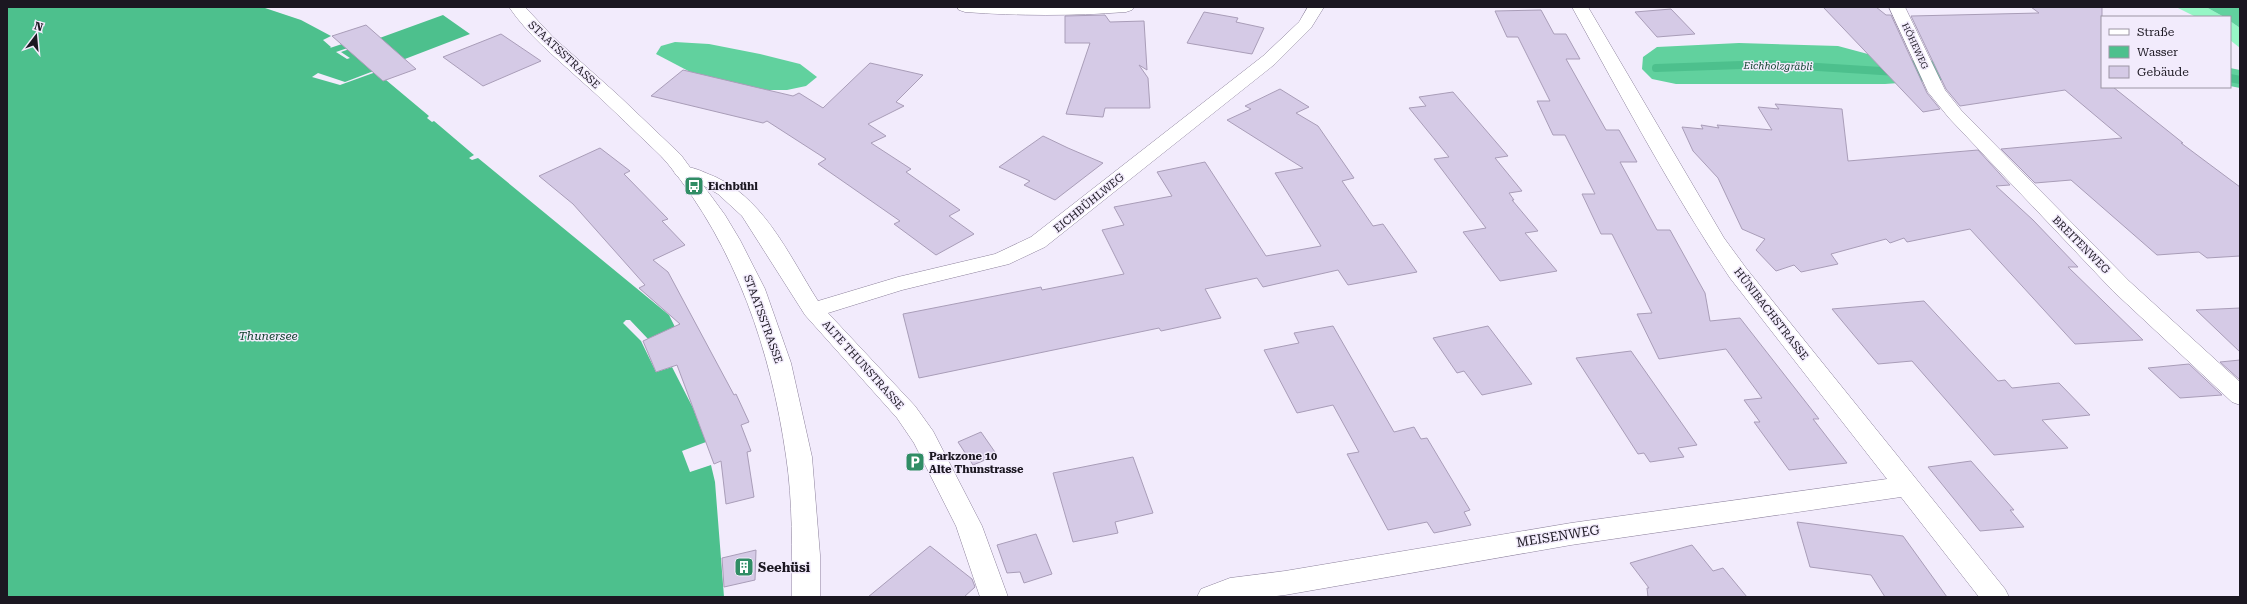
<svg xmlns="http://www.w3.org/2000/svg" width="2247" height="604" font-family="'Roboto Serif',serif">
	<rect width="100%" height="100%" fill="#f2ebfc"/>
	<g fill="#96f6c6">
		<polygon points="2176,7 2206,7 2224,17 2196,17"/>
		<polygon points="2230,21 2240,28 2240,48 2230,40"/>
	</g>
	<g fill="#61d19e">
		<polygon points="2206,7 2240,7 2240,28 2230,21 2230,17 2224,17"/>
		<polygon points="675,42 709,44 760,54 800,64 817,77 806,86 787,90 759,90 696,75 656,54 661,46"/>
		<polygon points="1739,43 1838,46 1879,57 1922,61 2102,53 1957,79 1885,84 1676,84 1652,79 1642,69 1643,57 1657,47"/>
		<polygon points="2230,68 2240,70 2240,88 2230,86"/>
	</g>
	<polygon fill="#4dc08d" points="7,7 262,7 301,20 331,36 323,40 331,47 330,48 354,40 359,44 336,52 347,59 350,58 341,52 443,15 470,34 345,82 318,73 312,77 340,85 376,72 383,81 386,80 429,116 427,118 432,122 434,121 474,155 469,158 472,160 478,158 669,315 676,329 648,339 630,320 626,320 623,323 641,341 656,372 672,367 693,408 706,442 682,451 690,472 711,465 715,482 724,597 7,597"/>
	<g fill="none" stroke-linecap="round" stroke-linejoin="round">
		<g stroke="#4dc08d" stroke-width="8">
			<polyline points="1656,68 1770,64 1897,72"/>
			<polyline points="2230,78 2240,80"/>
		</g>
	</g>
	<g fill="#d5cae6" stroke="#a99db8">
		<polygon points="1823,7 1876,7 1886,15 1891,15 1927,93 1940,109 1923,112"/>
		<polygon points="2031,7 2102,7 2102,87 2113,87 2183,143 2181,143 2240,187 2240,256 2207,258 2199,252 2157,255 2071,180 2035,183 2001,149 2122,138 2065,90 1960,106 1946,89 1911,16 2039,13"/>
		<polygon points="1671,9 1695,34 1657,37 1635,12"/>
		<polygon points="1541,10 1554,34 1566,34 1580,59 1566,59 1606,130 1619,130 1637,162 1620,162 1657,230 1670,230 1705,293 1710,321 1740,318 1819,419 1813,419 1847,463 1789,470 1754,422 1760,422 1744,400 1762,398 1726,349 1659,359 1637,314 1652,313 1612,234 1601,234 1582,194 1595,194 1565,135 1553,135 1537,101 1550,101 1518,37 1507,37 1495,11"/>
		<polygon points="1204,12 1238,18 1236,22 1264,28 1252,54 1187,43"/>
		<polygon points="1105,15 1110,22 1144,21 1147,70 1139,65 1148,78 1150,108 1105,108 1103,117 1066,114 1090,43 1065,43 1065,16"/>
		<polygon points="366,25 416,69 383,81 332,36"/>
		<polygon points="501,34 541,61 483,86 443,57"/>
		<polygon points="870,63 923,75 896,102 904,106 868,124 886,136 871,143 911,169 906,172 960,210 949,216 974,234 936,255 894,224 900,221 818,164 826,159 767,121 763,123 651,96 683,70 793,96 799,93 823,108"/>
		<polygon points="1280,89 1309,107 1296,113 1318,126 1354,178 1342,181 1373,226 1383,224 1417,272 1348,285 1338,270 1263,287 1257,278 1205,289 1221,318 1161,331 1159,328 919,378 903,314 1041,287 1042,290 1124,274 1102,230 1124,225 1114,207 1172,196 1157,172 1205,162 1266,256 1321,246 1275,173 1303,168 1227,120 1251,109 1245,106"/>
		<polygon points="1453,92 1508,156 1495,158 1522,191 1509,193 1514,200 1512,200 1538,231 1525,233 1557,271 1500,281 1463,232 1486,228 1434,159 1449,157 1409,108 1426,106 1419,97"/>
		<polygon points="1775,104 1842,109 1848,161 1978,150 2010,185 1996,186 2033,220 2078,267 2068,267 2143,340 2075,344 1970,229 1907,242 1904,238 1890,243 1886,239 1831,254 1838,264 1801,272 1794,265 1776,271 1756,250 1765,239 1742,229 1718,178 1693,151 1682,127 1703,129 1701,125 1719,128 1717,125 1772,130 1758,107 1779,109"/>
		<polygon points="1043,136 1068,148 1103,163 1055,200 1024,185 1030,181 999,167"/>
		<polygon points="600,148 630,171 624,174 668,219 662,221 685,245 653,260 668,272 734,395 736,394 749,422 741,425 751,451 747,452 754,497 726,504 721,461 714,464 677,365 656,372 643,341 680,324 639,288 645,285 573,204 539,176"/>
		<polygon points="1924,301 1998,381 2005,380 2012,388 2059,383 2090,415 2042,420 2068,448 1994,455 1912,361 1878,364 1832,309"/>
		<polygon points="2240,308 2240,352 2196,310"/>
		<polygon points="1333,326 1394,432 1414,427 1421,439 1427,438 1470,510 1464,512 1471,525 1434,533 1427,522 1388,530 1347,454 1359,452 1333,405 1297,413 1264,350 1299,343 1294,333"/>
		<polygon points="1488,326 1532,384 1482,395 1464,371 1457,373 1433,338"/>
		<polygon points="1631,351 1697,445 1678,448 1684,457 1650,462 1644,453 1638,454 1576,358"/>
		<polygon points="2240,360 2240,380 2220,362"/>
		<polygon points="2189,364 2222,395 2180,398 2148,368"/>
		<polygon points="981,432 997,455 973,465 958,442"/>
		<polygon points="1133,457 1153,513 1115,522 1118,533 1073,542 1053,473"/>
		<polygon points="1971,461 2014,510 2010,510 2024,527 1980,531 1928,467"/>
		<polygon points="1797,522 1903,536 1947,597 1885,597 1871,575 1810,567"/>
		<polygon points="1036,534 1052,574 1024,583 1020,572 1007,573 997,545"/>
		<polygon points="1692,545 1713,571 1723,568 1747,597 1648,597 1647,588 1649,588 1630,563"/>
		<polygon points="930,546 972,579 975,587 964,597 868,597"/>
		<polygon points="756,550 755,580 724,587 722,558"/>
	</g>
	<g fill="none" stroke-linecap="round" stroke-linejoin="round">
		<defs>
			<g id="minor">
				<path d="M957,7H1134L1132,10L1126,12C1072,16 1019,16 965,12L959,10Z"/>
				<path d="M1308,7H1324L1311,28L1275,64L1045,247L1009,264L902,290L828,313L915,406L933,431L982,526L1008,597H980L956,526L914,443L897,418L805,315L742,216L718,194L699,183L677,176L674,172L677,168C687,165 697,169 706,173C762,193 788,254 818,301L898,277L995,254L1031,237L1263,56L1299,22Z"/>
				<path d="M1572,7H1588L1724,238L1746,268L2005,589L2009,597H1979L1901,497L1571,545L1285,595L1267,597H1197L1201,589L1230,578L1285,571L1571,523L1887,479L1730,278C1672,192 1622,98 1572,7Z"/>
				<polygon points="1889,7 1905,7 1945,90 1961,110 2129,281 2240,382 2240,405 2232,402 2113,291 1949,118 1928,92"/>
			</g>
			<path id="secondary" d="M509,7H525L553,37L618,95L681,155L725,215L740,240L765,289L791,363L812,457L820,555V597H792C792,552 793,501 786,456C771,351 736,247 668,164C660,154 650,146 641,137C620,117 600,97 578,78C554,56 528,35 509,7Z"/>
		</defs>
		<use href="#minor" stroke="#8d829c" stroke-width="1"/>
		<use href="#secondary" stroke="#8d829c" stroke-width="1"/>
		<use href="#minor" fill="#fff" fill-rule="evenodd"/>
		<use href="#secondary" fill="#fff" fill-rule="evenodd"/>
	</g>
	<defs>
		<symbol id="bus-square" viewBox="-11 -11 22 22"><rect x="-9" y="-9" width="18" height="18" rx="4" fill="#308d65" stroke="#f2ebfc"/><path d="M-5-6H5V4H4V6H2V4H-2V6H-4V4H-5ZM-3.5-4V0h7V-4ZM-3.5 1.2v1.5H-2V1.2ZM2 1.2v1.5H3.5V1.2Z" fill="#fff"/></symbol>
		<symbol id="parking-square" viewBox="-11 -11 22 22"><rect x="-9" y="-9" width="18" height="18" rx="4" fill="#308d65" stroke="#f2ebfc"/><path d="M-3.5-5.5H1a3.5 3.5 0 0 1 0 7H-1V5.5H-3.5ZM-1-3.4V-.6H.8a1.4 1.4 0 0 0 0-2.8Z" fill="#fff"/></symbol>
		<symbol id="building-square" viewBox="-11 -11 22 22"><rect x="-9" y="-9" width="18" height="18" rx="4" fill="#308d65" stroke="#f2ebfc"/><path d="M-4-6H4V6H1V3H-1V6H-4ZM-2.5-4.3h1.7v1.8h-1.7ZM.8-4.3h1.7v1.8H.8ZM-2.5-1h1.7V.8h-1.7ZM.8-1h1.7V.8H.8Z" fill="#fff"/></symbol>
	</defs>
	<g fill-rule="evenodd">
		<use href="#bus-square" x="683" y="175" width="22" height="22"/>
		<use href="#parking-square" x="904" y="451" width="22" height="22"/>
		<use href="#building-square" x="733" y="556" width="22" height="22"/>
	</g>
	<g text-anchor="middle" dominant-baseline="central" stroke-width="3" stroke-linejoin="round" paint-order="stroke">
		<g font-size="9" fill="#1b1721" stroke="#f2ebfc">
			<text transform="translate(1915 46) rotate(65)">HÖHEWEG</text>
		</g>
		<g font-size="10" font-style="italic" fill="#0b3d28" stroke="#f2ebfc">
			<text transform="translate(1778 66) rotate(1)">Eichholzgräbli</text>
		</g>
		<g font-size="11" fill="#1b1721" stroke="#f2ebfc">
			<text transform="translate(564 55) rotate(43)">STAATSSTRASSE</text>
			<text transform="translate(1089 203) rotate(-39)">EICHBÜHLWEG</text>
			<text transform="translate(2081 245) rotate(45)">BREITENWEG</text>
			<text transform="translate(1771 314) rotate(52)">HÜNIBACHSTRASSE</text>
			<text transform="translate(763 319) rotate(70)">STAATSSTRASSE</text>
			<text transform="translate(863 365) rotate(48)">ALTE THUNSTRASSE</text>
		</g>
		<g font-size="11" font-weight="bold" fill="#1b1721" stroke="#f2ebfc" text-anchor="start">
			<text x="708" y="186">Eichbühl</text>
			<text x="929" y="456">Parkzone 10<tspan x="929" dy="13">Alte Thunstrasse</tspan></text>
		</g>
		<g font-size="12" font-style="italic" fill="#0b3d28" stroke="#f2ebfc">
			<text x="268" y="336">Thunersee</text>
		</g>
		<g font-size="13" fill="#1b1721" stroke="#f2ebfc">
			<text transform="translate(1558 536) rotate(-9)">MEISENWEG</text>
		</g>
		<g font-size="13" font-weight="bold" fill="#1b1721" stroke="#f2ebfc" text-anchor="start">
			<text x="758" y="567">Seehüsi</text>
		</g>
	</g>
	<rect width="2247" height="604" fill="none" stroke="#1b1721" stroke-width="16"/>
	<rect x="2101" y="16" width="130" height="72" fill="#f2ebfc" stroke="#9c96a4"/>
	<rect x="2109" y="29" width="20" height="6" fill="#ffffff" stroke="#9c96a4"/>
	<text x="2137" y="36" font-size="12" fill="#1b1721">Straße</text>
	<rect x="2109" y="46" width="20" height="12" fill="#4dc08d" stroke="#9c96a4"/>
	<text x="2137" y="56" font-size="12" fill="#1b1721">Wasser</text>
	<rect x="2109" y="66" width="20" height="12" fill="#d5cae6" stroke="#9c96a4"/>
	<text x="2137" y="76" font-size="12" fill="#1b1721">Gebäude</text>
	<g transform="translate(36 36) rotate(16)" stroke="#f2ebfc" stroke-width="3" paint-order="stroke">
	<path d="M0-3L7 15L0 10L-7 15Z" fill="#1b1721"/>
	<text y="-6" font-size="11" font-weight="bold" text-anchor="middle" fill="#1b1721">N</text>
	</g>
</svg>
